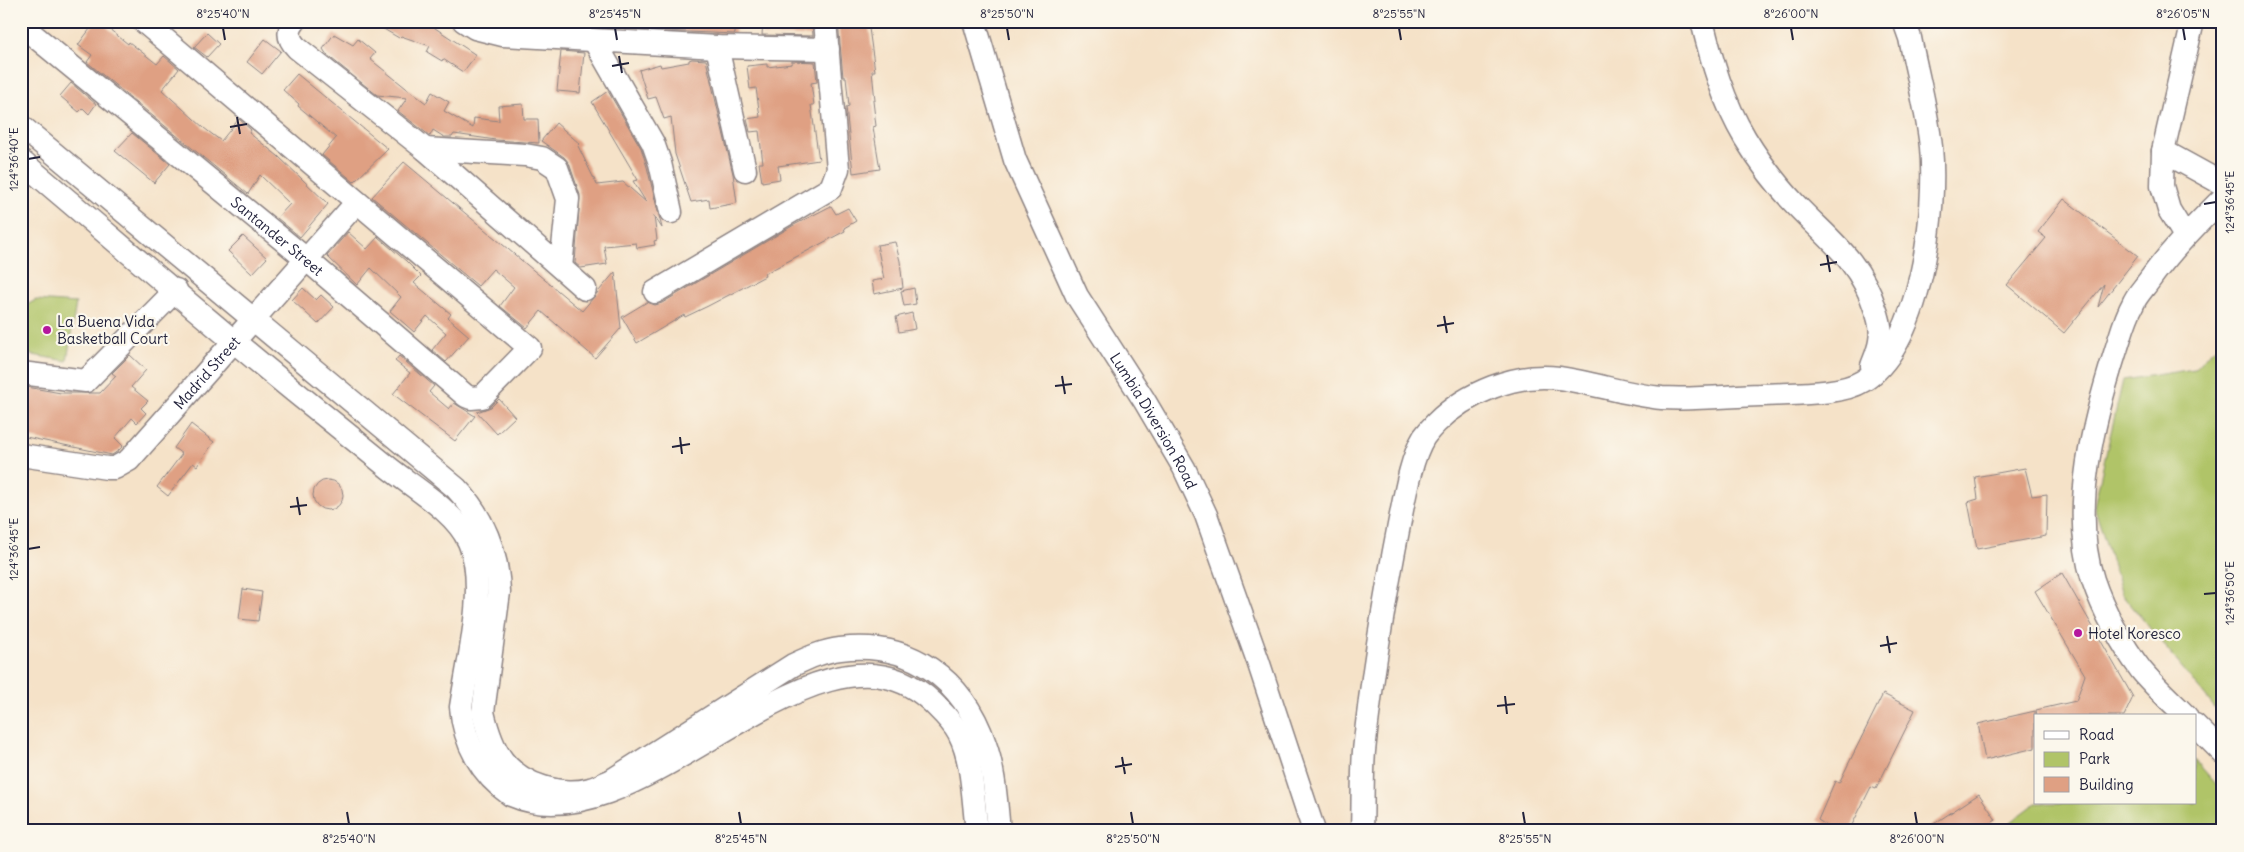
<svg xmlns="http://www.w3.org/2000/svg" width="2244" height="852" font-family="Delius,sans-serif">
	<rect width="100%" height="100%" fill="#fbf7ec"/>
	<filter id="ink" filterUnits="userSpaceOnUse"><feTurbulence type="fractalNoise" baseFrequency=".02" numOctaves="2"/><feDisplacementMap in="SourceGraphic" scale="10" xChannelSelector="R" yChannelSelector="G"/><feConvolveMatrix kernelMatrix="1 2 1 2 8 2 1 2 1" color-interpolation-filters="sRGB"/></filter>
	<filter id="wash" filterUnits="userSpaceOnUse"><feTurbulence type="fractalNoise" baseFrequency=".0096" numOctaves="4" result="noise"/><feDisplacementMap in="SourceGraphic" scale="20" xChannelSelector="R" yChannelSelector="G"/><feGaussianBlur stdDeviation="1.12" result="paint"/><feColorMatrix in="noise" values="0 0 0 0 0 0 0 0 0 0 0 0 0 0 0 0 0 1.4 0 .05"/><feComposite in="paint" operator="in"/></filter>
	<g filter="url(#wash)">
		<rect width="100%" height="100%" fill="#f5e2c8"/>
		<g fill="#b0c468" stroke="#697352">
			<polygon points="36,300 76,303 67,361 21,353 21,308"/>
			<polygon points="2223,339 2223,718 2122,594 2094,506 2123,380 2194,369"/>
			<polygon points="2195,760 2223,792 2223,831 1999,831 2036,803 2195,803"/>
		</g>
		<g id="blocks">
			<g fill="#dfa083">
				<polygon points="96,21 99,21 128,44 129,42 157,64 164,56 179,69 162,90 204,128 221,141 239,119 251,130 249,133 278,156 328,204 300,237 277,218 290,204 260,175 248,194 87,62 92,55 78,45"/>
				<polygon points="370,21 436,21 432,26 476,55 463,72 443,59 442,61 427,52 430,46 401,36 399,38"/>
				<polygon points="556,21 596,21 596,27 556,25"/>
				<polygon points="664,21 736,21 735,34 664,31"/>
				<polygon points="763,21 812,21 813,36 762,35"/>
				<polygon points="838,21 868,21 875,71 872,71 875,101 873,101 876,126 873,127 880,169 853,173 846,107 849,106 846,77 843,77"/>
				<polygon points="207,33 219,44 207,57 194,47"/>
				<polygon points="334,34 353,45 358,39 375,53 370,59 406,88 426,103 432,92 449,102 444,111 473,128 474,118 499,121 498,106 523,104 524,119 538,119 539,143 496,140 454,134 452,137 444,137 433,130 430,136 398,111 407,98 377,95 327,55 323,49"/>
				<polygon points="265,39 281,51 262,74 247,62"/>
				<polygon points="561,51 584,53 580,93 557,91"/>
				<polygon points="692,59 706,60 733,174 737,203 710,208 709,199 691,202 675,154 671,117 664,119 656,97 648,99 639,70 660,64 661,67 689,62 689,60"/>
				<polygon points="792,61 815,62 817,82 811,83 814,105 811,105 819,160 778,166 780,179 762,182 759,163 763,163 759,131 750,132 747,119 760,117 756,88 750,89 747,66 767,64 767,67 792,64"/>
				<polygon points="297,74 388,149 354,182 322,155 336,138 298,106 299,104 283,90"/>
				<polygon points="71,83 96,104 89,114 83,108 79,112 60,96"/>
				<polygon points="608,91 641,148 647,167 662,228 654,216 657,240 654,241 655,245 637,248 636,243 604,246 607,264 581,268 575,263 580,195 569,163 564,157 541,141 556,123 580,144 578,146 597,185 623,182 646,202 633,181 638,180 592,102"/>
				<polygon points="132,133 170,164 154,183 115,151"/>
				<polygon points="404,162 582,311 615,272 621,328 595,358 541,311 527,328 500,306 514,287 493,269 478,286 372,197"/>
				<polygon points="2064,199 2138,256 2098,307 2104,284 2064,333 2007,285 2046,238 2038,232"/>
				<polygon points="831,206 836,214 848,208 856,221 844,228 845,231 764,274 765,276 708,306 685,317 684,315 637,343 622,317 647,302 655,305 662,303 794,225"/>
				<polygon points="348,232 367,249 378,237 406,261 421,276 414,283 451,314 448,318 469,336 446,362 432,350 446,333 427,316 414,332 390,311 401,297 371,268 357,285 327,256"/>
				<polygon points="243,236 267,258 252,274 228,251"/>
				<polygon points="895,242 900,261 903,288 874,294 872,281 884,279 877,245"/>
				<polygon points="303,288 316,300 321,295 334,307 318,324 292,300"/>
				<polygon points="914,288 916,304 904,306 901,291"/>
				<polygon points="912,313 915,329 899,332 896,317"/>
				<polygon points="130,355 146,370 131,387 148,401 141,408 146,413 137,423 132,418 115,438 123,446 118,451 112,455 21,436 21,386 61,393 100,393 116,376 112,373"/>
				<polygon points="399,356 434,386 429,392 449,409 454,403 475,416 455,441 393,394 410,373 395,361"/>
				<polygon points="499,399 515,417 497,434 477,412 491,407"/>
				<polygon points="191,424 214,442 197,466 193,463 168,496 157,487 182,454 174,448"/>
				<polygon points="2025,468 2032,496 2047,494 2046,536 1977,549 1968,502 1978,499 1975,477"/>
				<circle cx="328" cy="495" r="15"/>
				<polygon points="2062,573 2133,697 2124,716 2037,716 2036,710 2076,701 2085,675 2035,591"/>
				<polygon points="243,589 262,592 258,621 239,619"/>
				<polygon points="1883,694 1915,710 1876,789 1871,787 1849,831 1835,831 1818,820 1835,781 1839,783"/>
				<polygon points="2035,711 2035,748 1985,760 1978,724"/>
				<polygon points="1979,794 1996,820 1979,831 1923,831"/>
			</g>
		</g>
	</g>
	<g filter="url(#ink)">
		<use href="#blocks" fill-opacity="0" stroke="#8c8282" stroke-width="1"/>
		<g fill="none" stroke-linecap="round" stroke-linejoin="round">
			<defs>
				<g id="minor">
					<path d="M295,21C287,31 288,39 297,48L425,149L585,289"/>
					<polyline points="464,21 475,28 503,35 717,47 828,49"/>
					<path id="s1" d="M974,21L1015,160L1077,296L1144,400L1184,468L1206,515L1258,661L1314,831"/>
					<path d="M1702,21C1712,62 1723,101 1745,138C1759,161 1777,185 1795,204C1829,240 1859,259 1875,308C1879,318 1882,330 1880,341C1879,349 1875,358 1872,366"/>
					<path id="s2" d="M21,25L306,259L466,396L471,398L482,397L530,348L143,21"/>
					<polyline points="595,42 653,143 660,163 671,212"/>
					<polyline points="717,47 745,170"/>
					<path d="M21,126L456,488C483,516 498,553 499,592L483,712C487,729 492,747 503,761C522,785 561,797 590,789C598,787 605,783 612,780L793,665C808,658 823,651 840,649C910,640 963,679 985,744C995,772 996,802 999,831"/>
					<polyline points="425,149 525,155 542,158 557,168 568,199 561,267"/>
					<polyline points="2163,151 2223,184"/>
					<path d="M21,161C119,243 215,328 315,408C340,428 364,448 389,468C414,488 456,512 469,542C488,584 468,661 461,707C464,743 481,775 511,795C643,852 817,591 933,703C942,712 953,722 959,734C973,760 973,802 977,831"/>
					<polyline points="2185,236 2169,210 2162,186 2163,151 2193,21"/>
					<polyline points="655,292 831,188 838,169 825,21"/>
					<polyline points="21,373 86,381 176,290"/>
					<path id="s3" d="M21,455L107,468H115L129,460L357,202"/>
					<path d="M2186,716C2171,701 2154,686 2141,670C2122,645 2103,610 2093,580C2070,509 2094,419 2116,350C2121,335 2125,318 2133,304C2136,296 2143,289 2148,282C2170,251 2196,225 2223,198"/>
					<polyline points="2195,725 2223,753"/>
					<path d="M1362,831C1363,804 1362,777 1364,751C1372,673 1385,596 1400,520C1405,495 1411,458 1424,437C1427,433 1432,427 1436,423C1466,393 1516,372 1559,378C1594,383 1627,395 1662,398C1695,400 1728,396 1760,395C1789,393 1839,396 1863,381C1922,344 1937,210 1931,147C1927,110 1917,74 1910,38L1904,21"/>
				</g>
			</defs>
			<use href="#minor" stroke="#8c8282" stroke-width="25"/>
			<use href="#minor" stroke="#fff" stroke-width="22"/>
		</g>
	</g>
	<path fill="none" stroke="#22223b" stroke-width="2" d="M223,28L225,40M615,28L617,40M1007,28L1009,40M1399,28L1401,40M1791,28L1793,40M2183,28L2185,40M619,56L622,73M612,66L629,63M237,117L240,134M230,127L247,124M28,159L40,157M2204,204L2216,202M1827,255L1830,272M1820,265L1837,262M1444,316L1447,333M1437,326L1454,323M1062,376L1065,394M1055,386L1072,384M680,437L682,454M672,447L690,444M297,497L300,515M290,507L307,505M28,549L40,547M2204,594L2216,593M1887,636L1890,653M1880,646L1897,643M1505,696L1507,714M1497,706L1515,704M1122,757L1125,774M1115,767L1132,764M347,812L349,824M739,812L741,824M1131,812L1133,824M1523,812L1525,824M1915,812L1917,824"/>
	<g fill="#b5179e" stroke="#fbf7ec" stroke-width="2">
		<circle cx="47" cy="330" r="5"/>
		<circle cx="2078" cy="633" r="5"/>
	</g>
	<g text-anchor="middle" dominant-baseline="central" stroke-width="4.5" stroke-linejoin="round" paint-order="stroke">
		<g font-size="15" fill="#22223b" stroke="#fbf7ec">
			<text stroke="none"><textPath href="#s2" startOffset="332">Santander Street</textPath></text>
			<text stroke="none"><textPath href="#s3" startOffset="228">Madrid Street</textPath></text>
			<text stroke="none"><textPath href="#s1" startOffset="441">Lumbia Diversion Road</textPath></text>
		</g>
		<g font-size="15" fill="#22223b" stroke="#fbf7ec" text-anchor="start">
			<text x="57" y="321">La Buena Vida<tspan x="57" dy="17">Basketball Court</tspan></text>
			<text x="2088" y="633">Hotel Koresco</text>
		</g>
	</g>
	<rect width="2244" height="852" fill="none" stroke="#fbf7ec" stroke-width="55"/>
	<rect x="2034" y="714" width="162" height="90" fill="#fbf7ec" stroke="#a4a2a5"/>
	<rect x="2044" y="731" width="25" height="8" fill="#ffffff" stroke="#a4a2a5"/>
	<text x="2079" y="740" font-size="15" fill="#22223b">Road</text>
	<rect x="2044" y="752" width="25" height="15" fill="#b0c468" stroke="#a4a2a5"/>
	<text x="2079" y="764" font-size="15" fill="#22223b">Park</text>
	<rect x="2044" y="777" width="25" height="15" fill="#dfa083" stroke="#a4a2a5"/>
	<text x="2079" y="790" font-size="15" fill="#22223b">Building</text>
	<rect x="28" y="28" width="2188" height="796" fill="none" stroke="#22223b" stroke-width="2"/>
	<g font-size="12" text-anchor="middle" fill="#22223b">
		<text x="223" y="18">8°25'40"N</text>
		<text x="615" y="18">8°25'45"N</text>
		<text x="1007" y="18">8°25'50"N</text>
		<text x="1399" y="18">8°25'55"N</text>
		<text x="1791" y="18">8°26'00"N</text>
		<text x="2183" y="18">8°26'05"N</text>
		<text transform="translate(14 159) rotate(-90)" y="4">124°36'40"E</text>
		<text transform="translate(2230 202) rotate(-90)" y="4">124°36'45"E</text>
		<text transform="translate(14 549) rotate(-90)" y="4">124°36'45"E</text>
		<text transform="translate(2230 593) rotate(-90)" y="4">124°36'50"E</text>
		<text x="349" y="843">8°25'40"N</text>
		<text x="741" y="843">8°25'45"N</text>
		<text x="1133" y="843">8°25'50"N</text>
		<text x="1525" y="843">8°25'55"N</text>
		<text x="1917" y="843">8°26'00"N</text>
	</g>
</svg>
